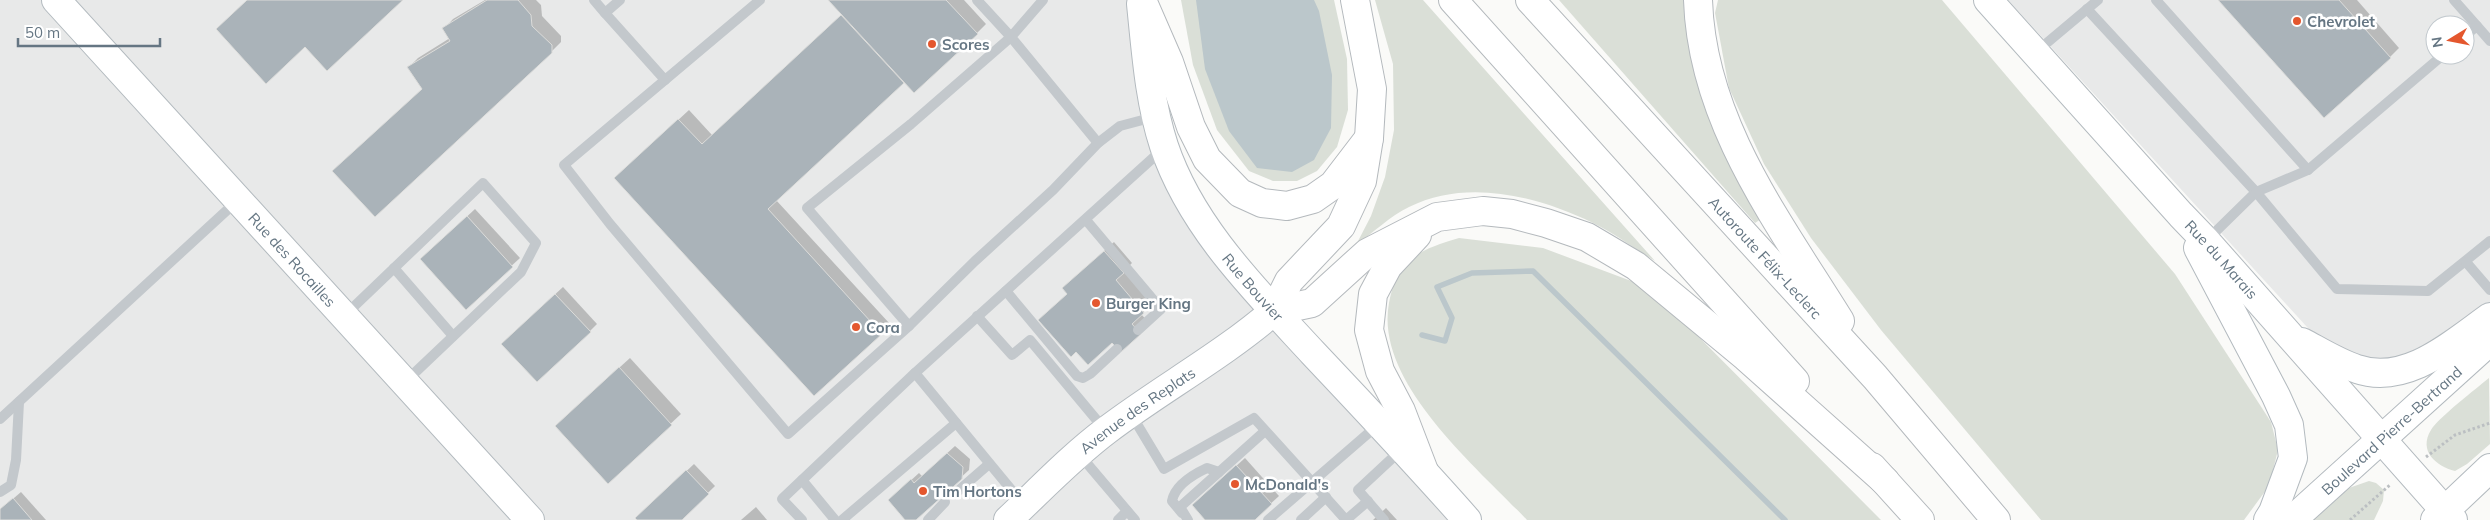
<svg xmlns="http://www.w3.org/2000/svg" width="2490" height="520" font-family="Mulish,sans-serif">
	<rect width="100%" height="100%" fill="#fafaf8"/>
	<g fill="#e8e9e9" fill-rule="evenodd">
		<polygon points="0,0 1141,0 1178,181 1470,520 0,520"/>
		<path d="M2008,0H2490V318L2442,361H2338ZM2435,25H2465V55H2435Z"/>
	</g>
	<g fill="#dadfd7">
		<polygon points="1181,0 1334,0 1347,59 1348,110 1337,147 1317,171 1297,181 1273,181 1249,171 1217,130 1193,65"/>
		<path d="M1375,0H1423L1655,261C1635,249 1614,233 1593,223C1537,196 1467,178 1409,207C1390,216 1373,233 1356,245L1371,216L1385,177L1394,130L1393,64Z"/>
		<polygon points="1559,0 1689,0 1764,217 1755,223"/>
		<polygon points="1718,0 1942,0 2175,274 2271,422 2278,450 2269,486 2244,520 2041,520 1881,330 1811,238 1764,164 1729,88 1715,13"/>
		<path d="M1459,238L1543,248L1650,288L1881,520H1527C1477,467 1374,382 1389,303C1398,258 1419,250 1459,238Z"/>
		<path d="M2489,378L2490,444L2467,464L2455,471C2436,466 2418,451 2431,430C2438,418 2477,388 2489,378Z"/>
		<polygon points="2369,481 2376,483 2384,490 2383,501 2374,520 2312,520 2346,489"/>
	</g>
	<polygon fill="#bbc7cb" points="1196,0 1314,0 1319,11 1332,75 1331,128 1314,160 1292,172 1257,168 1229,131 1205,69"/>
	<g fill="#0003">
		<polygon points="485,0 536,0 541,5 542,16 561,36 561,42 551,52 423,88 409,67 418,58 450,38 444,29 453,19"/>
		<polygon points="830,0 964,0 986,24 977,33 904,81 776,200 890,324 881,333 625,169 689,110 712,135 843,14"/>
		<polygon points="2220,0 2357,0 2399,48 2390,57"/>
		<polygon points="475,209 520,258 466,308 429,252"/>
		<polygon points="1114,242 1132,263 1125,270 1153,303 1141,314 1150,324 1140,333 1068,293 1063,288"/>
		<polygon points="563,287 597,324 590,331 510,336"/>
		<polygon points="630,358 681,414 608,482 566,416"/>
		<polygon points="955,446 970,459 969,470 914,520 907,520 897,493 919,473 922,476"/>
		<polygon points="1245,458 1279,496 1253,520 1207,520 1201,498"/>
		<polygon points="694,464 715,486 680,520 639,520 644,511"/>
		<polygon points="21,492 46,520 0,520 0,510"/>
		<polygon points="756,507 767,520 741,520"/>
		<polygon points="1386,508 1397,520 1373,520"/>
	</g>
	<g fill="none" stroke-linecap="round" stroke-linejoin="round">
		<polyline stroke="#bbc7cb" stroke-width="5.5" points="1422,335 1445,341 1452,318 1437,287 1472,273 1533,271 1785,520"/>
	</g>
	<g fill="#aab3b9" stroke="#dcdcda">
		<polygon points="247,0 403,0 327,71 305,47 266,84 216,29"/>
		<polygon points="487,0 518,0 531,15 532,26 552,45 552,53 375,217 332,171 422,89 407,67 450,41 442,28"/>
		<polygon points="828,0 946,0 978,34 914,93"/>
		<polygon points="2218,0 2339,0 2391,58 2324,118"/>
		<polygon points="841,15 904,83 768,209 882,334 814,396 614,178 678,119 702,144"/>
		<polygon points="467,216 513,267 466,310 420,259"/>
		<polygon points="1104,251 1124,273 1116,280 1144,313 1132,324 1141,334 1121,352 1112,343 1088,365 1076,352 1071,357 1038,320 1067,294 1062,288"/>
		<polygon points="555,294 591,332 537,382 501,344"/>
		<polygon points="619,367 672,425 608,484 555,426"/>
		<polygon points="947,453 963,467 962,479 916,520 905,520 888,500 911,479 914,483"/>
		<polygon points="1236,465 1272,504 1255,520 1205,520 1192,505"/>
		<polygon points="686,470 709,494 682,520 637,520 635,518"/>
		<polygon points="13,498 32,520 0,520 0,509"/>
	</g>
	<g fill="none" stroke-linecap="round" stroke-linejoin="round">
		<defs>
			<g id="secondary">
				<path id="s1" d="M56,0L530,520"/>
				<path id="s2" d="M1988,0L2181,215L2206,241L2453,520"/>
				<path id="s3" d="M1141,4C1146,52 1149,100 1164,146C1191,227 1256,291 1313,353C1365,408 1417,463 1467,520"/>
				<polyline points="2198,248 2276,396 2289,425 2293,458 2273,512 2268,520"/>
				<path d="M2302,342C2319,351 2338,363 2357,369C2406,386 2452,344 2490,317"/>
				<path id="s4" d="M1008,520C1040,490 1071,457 1107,430C1161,389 1222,356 1274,311"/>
				<path id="s5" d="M2292,520L2490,341"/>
				<polyline points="2435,520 2490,468"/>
			</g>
			<g id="highway">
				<polyline points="1142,0 1169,62 1191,127 1207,159 1240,193 1262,203 1287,206 1313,199 1333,185 1369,138"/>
				<polyline points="1453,0 1795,381"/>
				<path id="s6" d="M1530,0L1875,377L1996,520"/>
				<path d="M1698,0C1702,122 1778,221 1840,321"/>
				<polyline points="1417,235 1388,266 1373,294 1369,330 1380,371 1401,411 1424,471"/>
				<polyline points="1274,311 1312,303 1367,253 1437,217 1483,211 1512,214 1546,223 1587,237 1636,266 1746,357 1885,481"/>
				<polyline points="1274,311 1289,281 1341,226 1362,181 1369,138 1372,89 1355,0"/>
				<polyline points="1872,467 1920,520"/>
			</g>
		</defs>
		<use href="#secondary" stroke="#b3babf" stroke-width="30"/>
		<use href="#highway" stroke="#b4b9bd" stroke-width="30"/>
		<g stroke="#bbbfc2" stroke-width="3" stroke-dasharray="2.5 2.5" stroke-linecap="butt">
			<polyline points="2426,457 2455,435 2490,423"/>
			<polyline points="2350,520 2391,484"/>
		</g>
		<g stroke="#c3c8cc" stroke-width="10">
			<polyline points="594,0 605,13 620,0"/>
			<polyline points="760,0 564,165 610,224 788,434 909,326"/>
			<polyline points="977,0 1011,37 911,124 807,208 909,326 975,261 1053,190 1098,143 1120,126 1154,117"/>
			<polyline points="1043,0 1011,37 1098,143"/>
			<polyline points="2156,0 2308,170"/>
			<polyline points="2454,0 2477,26"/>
			<polyline points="2087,9 2256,192 2207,240"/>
			<polyline points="605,13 665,80"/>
			<polyline points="2465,36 2477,26 2490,41"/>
			<polyline points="2036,52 2098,0"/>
			<polyline points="2443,55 2308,170 2256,192 2337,289 2428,291 2490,241"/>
			<polyline points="1086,220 1161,309 1138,330"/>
			<polyline points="2466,262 2490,290"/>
			<polyline points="394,268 453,336"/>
			<polyline points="1006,291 1077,376 1083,378 1090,374 1117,349"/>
			<polyline points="344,316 483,183 536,243 521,272 405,382"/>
			<polyline points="977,316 1012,355 1030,340 1105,430"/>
			<polyline points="1131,414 1164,469 1254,418 1312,482 1379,424"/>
			<polyline points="0,419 237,201"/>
			<polyline points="1079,454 1135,520"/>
			<polyline points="802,480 835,520"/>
			<polyline points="958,491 989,464"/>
			<polyline points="0,492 11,485 16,460 19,402"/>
			<polyline points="1023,504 915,373 1164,148"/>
			<path d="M1182,513L1172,501C1175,485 1192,475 1207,468L1219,472"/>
			<polyline points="802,520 782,499 915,373"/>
			<polyline points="842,520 956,423"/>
			<polyline points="928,520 945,502"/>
			<polyline points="1118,520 1127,511"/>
			<polyline points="1188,520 1180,507 1265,431"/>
			<polyline points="1268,520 1312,482 1346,520"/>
			<polyline points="1301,520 1326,497"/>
			<polyline points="1346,520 1368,501"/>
			<polyline points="1384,520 1358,490 1401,450"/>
		</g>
		<use href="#secondary" stroke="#fff" stroke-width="28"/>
		<use href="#highway" stroke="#fff" stroke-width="28"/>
	</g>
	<g fill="#e4572e" stroke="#fff" stroke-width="2">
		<circle cx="2297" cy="21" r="5"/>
		<circle cx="932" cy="44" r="5"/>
		<circle cx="1096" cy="303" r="5"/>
		<circle cx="856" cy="327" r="5"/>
		<circle cx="1235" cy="484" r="5"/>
		<circle cx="923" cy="491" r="5"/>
	</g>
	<g text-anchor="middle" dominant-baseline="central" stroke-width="5" stroke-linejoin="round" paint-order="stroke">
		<g font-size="15" font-weight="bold" fill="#657683" stroke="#fff" text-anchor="start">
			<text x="2307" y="21">Chevrolet</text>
			<text x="942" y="44">Scores</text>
			<text x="1106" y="303">Burger King</text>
			<text x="866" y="327">Cora</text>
			<text x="1245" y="484">McDonald's</text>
			<text x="933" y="491">Tim Hortons</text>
		</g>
		<g font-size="15" fill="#657683" stroke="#fff">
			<text stroke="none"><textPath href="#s6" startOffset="349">Autoroute Félix-Leclerc</textPath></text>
			<text stroke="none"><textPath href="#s2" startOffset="349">Rue du Marais</textPath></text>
			<text stroke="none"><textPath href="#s1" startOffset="351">Rue des Rocailles</textPath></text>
			<text stroke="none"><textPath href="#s3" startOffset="312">Rue Bouvier</textPath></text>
			<text stroke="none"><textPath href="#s4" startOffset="170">Avenue des Replats</textPath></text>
			<text stroke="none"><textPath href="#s5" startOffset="134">Boulevard Pierre-Bertrand</textPath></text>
		</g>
	</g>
	<g transform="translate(2450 40) rotate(260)"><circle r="24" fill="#ffffff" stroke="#c1c8cd"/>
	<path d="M0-4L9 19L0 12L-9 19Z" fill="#e4572e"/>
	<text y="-8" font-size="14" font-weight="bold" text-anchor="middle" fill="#657683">N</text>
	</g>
	<path d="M18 38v8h142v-8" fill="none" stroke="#657683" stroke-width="2.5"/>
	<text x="25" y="38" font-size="15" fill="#657683" stroke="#ffffff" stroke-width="4" paint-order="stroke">50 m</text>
</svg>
